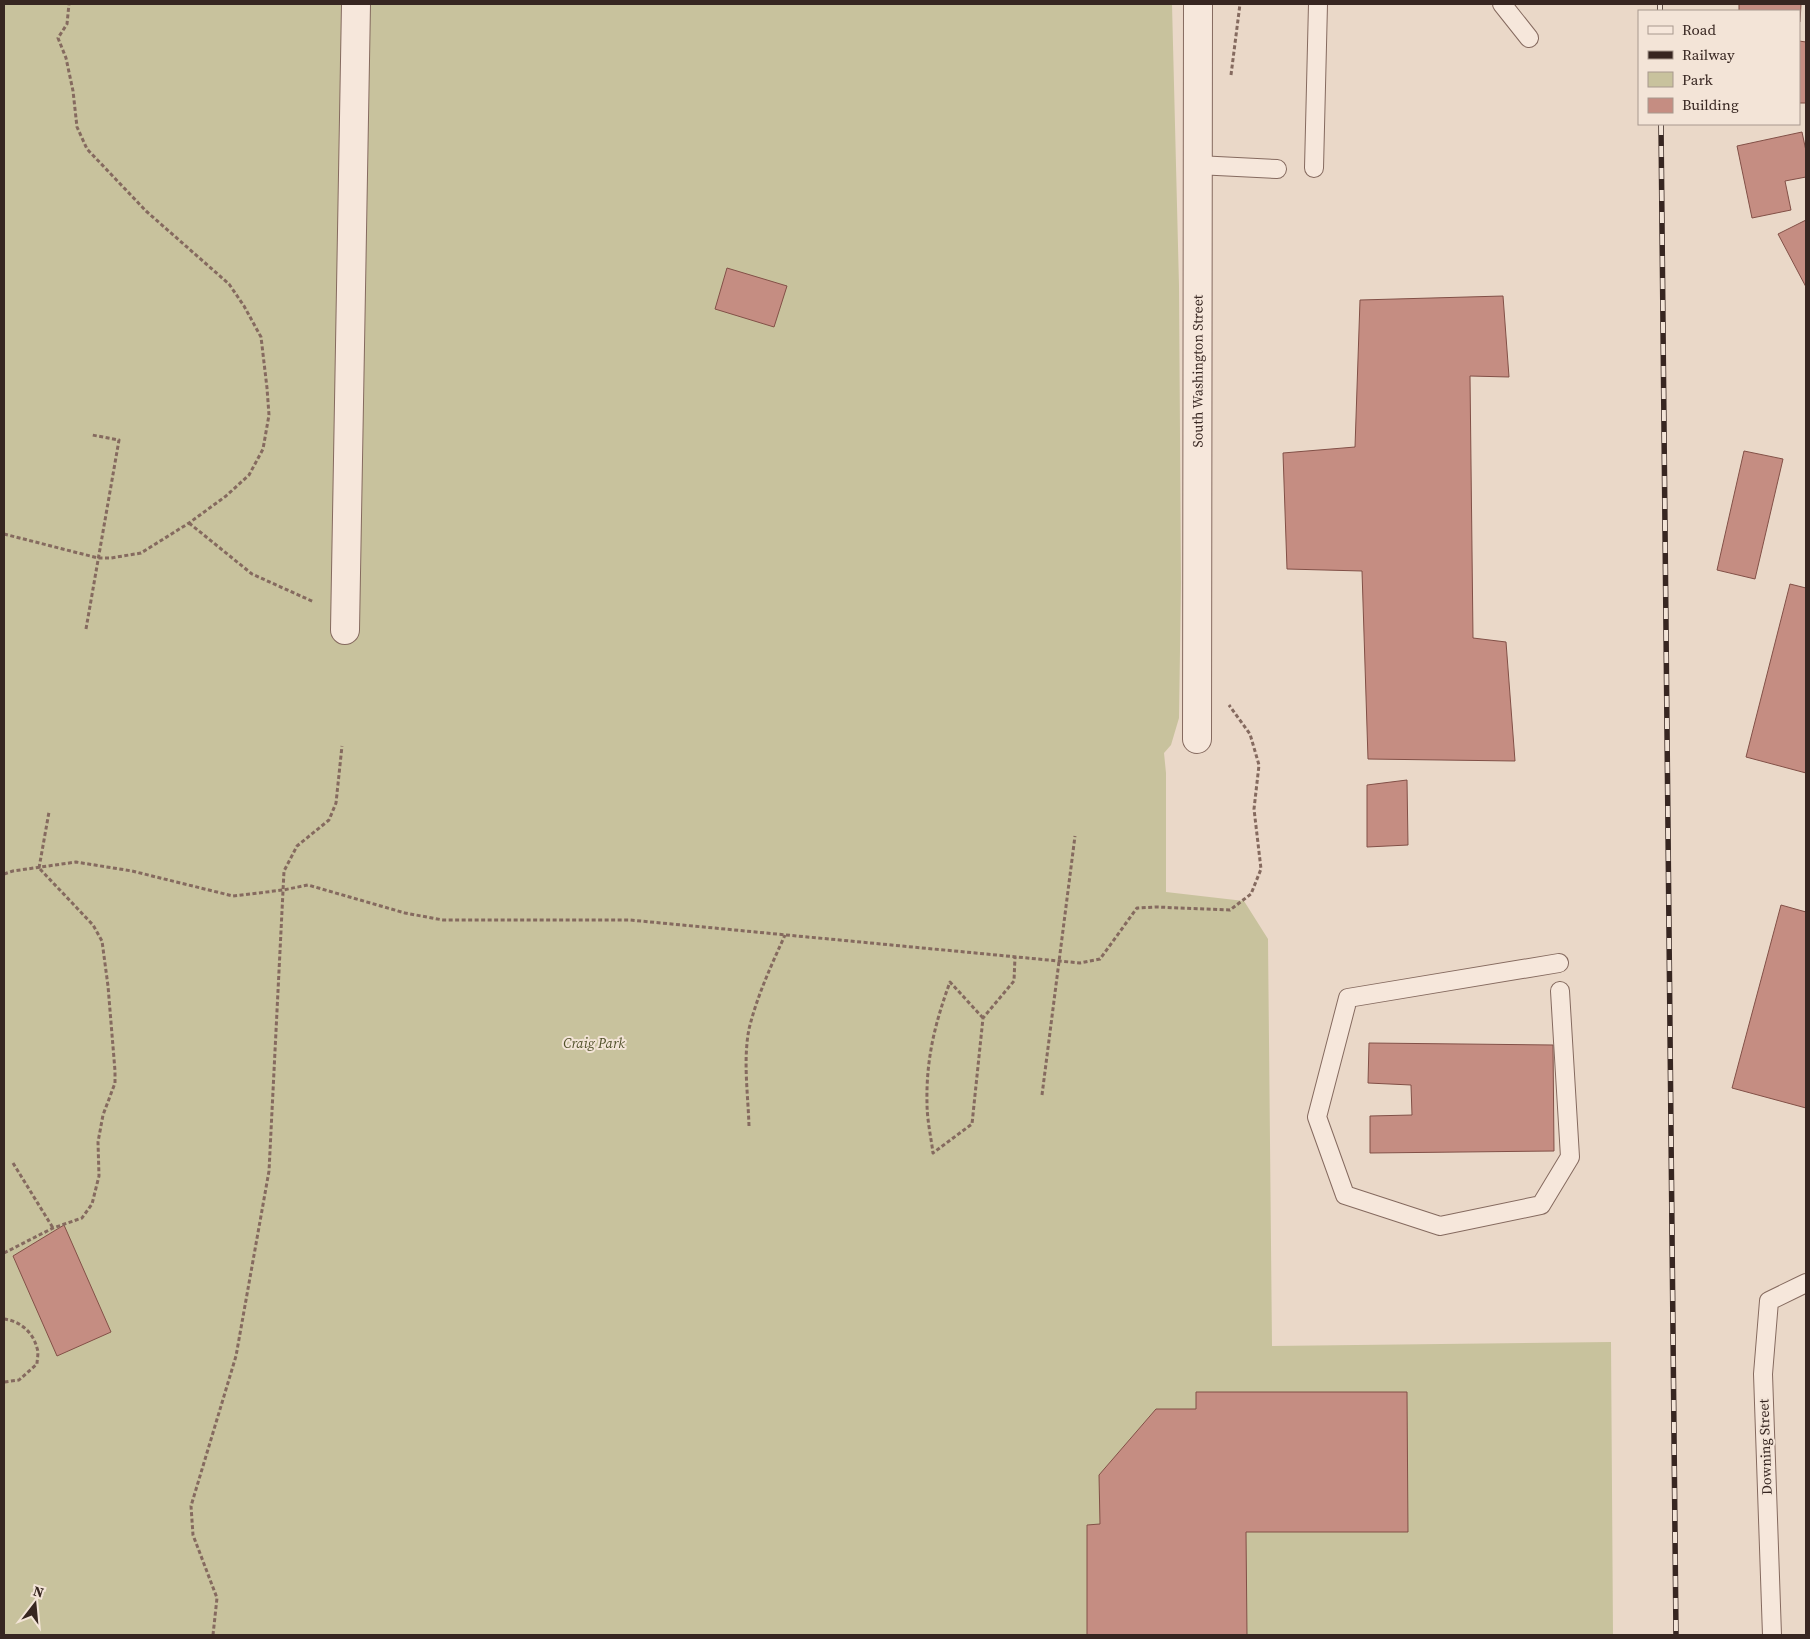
<svg xmlns="http://www.w3.org/2000/svg" width="1810" height="1639" font-family="'Source Serif 4',serif">
	<rect width="100%" height="100%" fill="#ead8c8"/>
	<polygon fill="#c8c29d" points="4,4 1172,4 1179,286 1181,583 1179,718 1171,745 1164,753 1166,773 1166,892 1244,901 1268,939 1272,1346 1611,1342 1613,1635 4,1635"/>
	<g fill="#c58d82" stroke="#825047">
		<polygon points="1739,4 1801,4 1800,22 1799,22 1799,11 1739,11"/>
		<polygon points="1799,41 1806,42 1806,103 1799,103"/>
		<polygon points="1802,132 1806,151 1806,177 1785,181 1791,210 1752,218 1737,146"/>
		<polygon points="1806,220 1806,287 1778,234"/>
		<polygon points="727,268 787,286 774,327 715,309"/>
		<polygon points="1503,296 1509,377 1470,376 1473,638 1506,642 1515,761 1368,759 1362,571 1287,569 1283,453 1355,447 1360,300"/>
		<polygon points="1744,451 1783,459 1755,579 1717,570"/>
		<polygon points="1790,584 1806,588 1806,773 1746,757"/>
		<polygon points="1407,780 1408,845 1367,847 1367,785"/>
		<polygon points="1781,905 1806,912 1806,1108 1732,1088"/>
		<polygon points="1369,1043 1553,1045 1554,1151 1370,1153 1370,1116 1412,1115 1411,1085 1368,1083"/>
		<polygon points="64,1225 111,1332 57,1356 13,1256"/>
		<polygon points="1196,1392 1407,1392 1408,1532 1246,1532 1247,1635 1087,1635 1087,1525 1100,1524 1099,1475 1156,1409 1196,1409"/>
	</g>
	<g fill="none" stroke-linecap="round" stroke-linejoin="round">
		<defs>
			<g id="service">
				<polyline points="1502,4 1529,38"/>
				<polyline points="1197,165 1277,169"/>
				<polyline points="1314,168 1318,4"/>
				<polyline points="1559,963 1348,998 1317,1117 1345,1195 1440,1226 1541,1205 1570,1157 1560,991"/>
				<polyline points="1772,1635 1763,1374 1769,1301 1806,1283"/>
			</g>
			<g id="minor">
				<polyline points="345,630 356,4"/>
				<path id="s1" d="M1197,739L1198,4"/>
			</g>
		</defs>
		<use href="#service" stroke="#856a5f" stroke-width="20"/>
		<use href="#minor" stroke="#856a5f" stroke-width="30"/>
		<g stroke="#856a5f" stroke-width="3" stroke-dasharray="4 2.5" stroke-linecap="butt">
			<polyline points="1231,75 1240,4"/>
			<polyline points="189,523 252,574 314,602"/>
			<polyline points="4,534 98,558 111,558 141,553 189,523 226,496 249,475 263,449 269,415 267,388 261,337 244,306 229,284 146,211 87,149 77,127 73,91 66,58 58,38 67,24 69,4"/>
			<polyline points="86,629 119,440 92,435"/>
			<polyline points="39,868 49,812"/>
			<polyline points="4,874 13,871 76,862 132,871 233,896 283,890 308,885 405,913 443,920 630,920 1080,963 1100,959 1137,908 1156,907 1230,910 1251,894 1261,869 1254,809 1259,765 1250,734 1229,705"/>
			<path d="M983,1018L950,982C935,1023 926,1059 927,1103C927,1120 931,1137 933,1153L972,1124L983,1018L1014,981L1015,957"/>
			<polyline points="1042,1095 1075,836"/>
			<path d="M749,1126C748,1094 743,1060 749,1029C757,996 771,966 785,935"/>
			<polyline points="13,1163 53,1228"/>
			<polyline points="4,1253 53,1228 82,1218 92,1204 99,1176 98,1142 103,1115 115,1083 115,1071 108,986 102,941 93,925 39,868"/>
			<path d="M4,1319C20,1321 33,1332 37,1348C39,1353 37,1359 37,1364L19,1380L4,1382"/>
			<polyline points="213,1635 217,1598 193,1535 191,1506 236,1356 269,1171 284,871 297,846 329,820 336,803 342,746"/>
		</g>
		<use href="#service" stroke="#f6e7db" stroke-width="18"/>
		<use href="#minor" stroke="#f6e7db" stroke-width="28"/>
		<defs>
			<g id="rail">
				<polyline points="1660,4 1660,11"/>
				<polyline points="1661,124 1676,1635"/>
			</g>
		</defs>
		<use href="#rail" stroke="#372621" stroke-width="5.5"/>
		<use href="#rail" stroke="#f3e4d7" stroke-width="4" stroke-dasharray="11" stroke-linecap="butt"/>
	</g>
	<g text-anchor="middle" dominant-baseline="central" stroke-width="4" stroke-linejoin="round" paint-order="stroke">
		<g font-size="14" fill="#372621" stroke="#f3e4d7">
			<text stroke="none"><textPath href="#s1" startOffset="368">South Washington Street</textPath></text>
			<text transform="translate(1765 1447) rotate(-92)">Downing Street</text>
		</g>
		<g font-size="14" font-style="italic" fill="#51512a" stroke="#f3e4d7">
			<text x="594" y="1043">Craig Park</text>
		</g>
	</g>
	<rect width="1810" height="1639" fill="none" stroke="#372621" stroke-width="10"/>
	<rect x="1638" y="10" width="162" height="115" fill="#f3e4d7" stroke="#a8988e"/>
	<rect x="1648" y="26" width="25" height="8" fill="#f6e7db" stroke="#a8988e"/>
	<text x="1682" y="35" font-size="15" fill="#372621">Road</text>
	<rect x="1648" y="51" width="25" height="8" fill="#372621" stroke="#a8988e"/>
	<text x="1682" y="60" font-size="15" fill="#372621">Railway</text>
	<rect x="1648" y="72" width="25" height="15" fill="#c8c29d" stroke="#a8988e"/>
	<text x="1682" y="85" font-size="15" fill="#372621">Park</text>
	<rect x="1648" y="98" width="25" height="15" fill="#c58d82" stroke="#a8988e"/>
	<text x="1682" y="110" font-size="15" fill="#372621">Building</text>
	<g transform="translate(35 1604) rotate(16)" stroke="#f3e4d7" stroke-width="4" paint-order="stroke">
	<path d="M0-4L9 19L0 12L-9 19Z" fill="#372621"/>
	<text y="-8" font-size="14" font-weight="bold" text-anchor="middle" fill="#372621">N</text>
	</g>
</svg>
